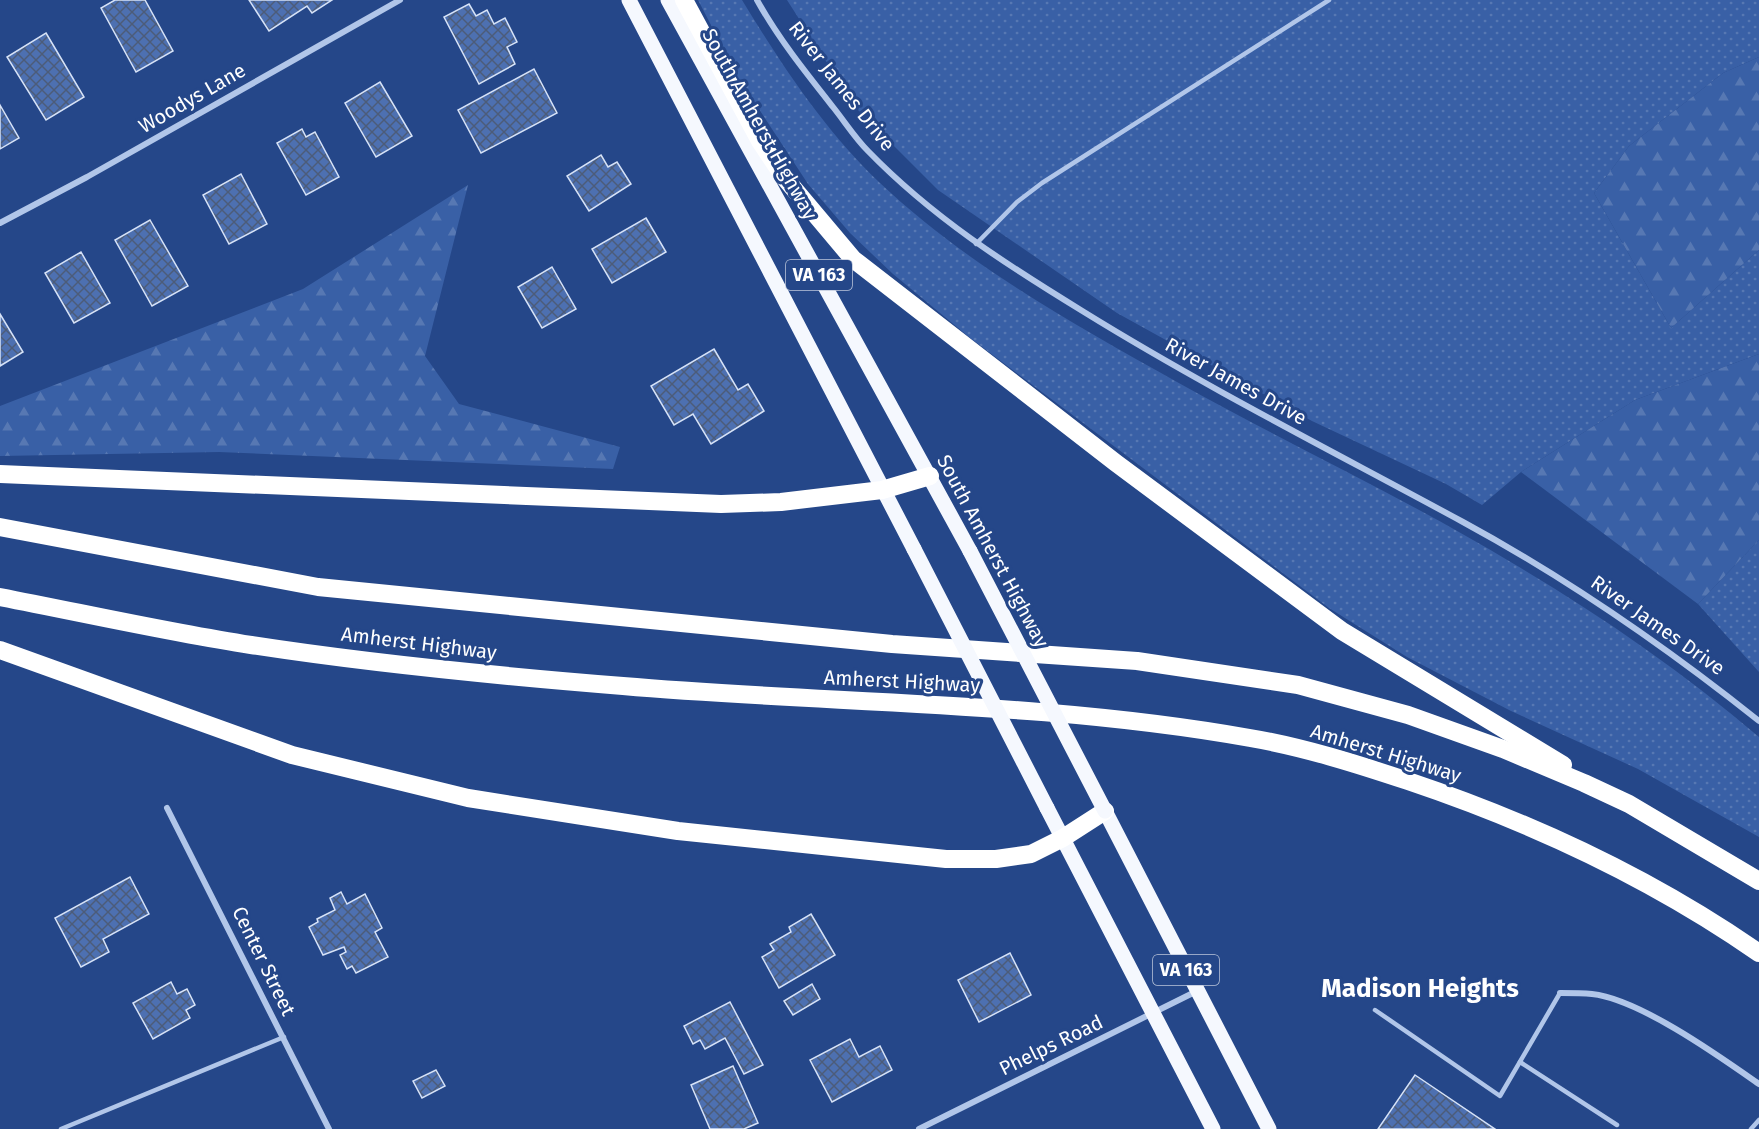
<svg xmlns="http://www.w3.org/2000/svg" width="1759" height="1129" font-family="'Fira Sans',sans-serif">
	<defs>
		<pattern id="grass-dots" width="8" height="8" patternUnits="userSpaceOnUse" patternTransform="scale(1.5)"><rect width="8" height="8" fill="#3960a6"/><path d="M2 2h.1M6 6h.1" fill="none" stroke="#5778b3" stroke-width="1.8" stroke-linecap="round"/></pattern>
		<pattern id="forest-firs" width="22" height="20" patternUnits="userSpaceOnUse" patternTransform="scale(1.5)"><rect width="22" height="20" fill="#3960a6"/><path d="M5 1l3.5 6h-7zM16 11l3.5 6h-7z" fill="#5778b3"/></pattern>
		<pattern id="building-cross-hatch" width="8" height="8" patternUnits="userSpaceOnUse" patternTransform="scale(1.5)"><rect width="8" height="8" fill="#4d70b1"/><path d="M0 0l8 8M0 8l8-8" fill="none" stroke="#4c5c79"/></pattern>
	</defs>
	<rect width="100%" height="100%" fill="#254789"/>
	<g fill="url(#grass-dots)">
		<path d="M698,0H742C781,64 825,131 880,183C967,265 1073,324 1177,382C1288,444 1405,498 1514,564C1600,615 1683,672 1759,737V837L1638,769L1511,711L1407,657L1329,608L969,337L893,274L850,233L808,184L738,77Z"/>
		<polygon points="787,0 1759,0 1759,57 1723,73 1629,146 1594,193 1671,328 1759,250 1759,354 1635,400 1521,472 1482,505 1446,484 1312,421 1117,313 938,190 856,108"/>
		<polygon points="1759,540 1759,672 1698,604"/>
	</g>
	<g fill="url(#forest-firs)">
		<polygon points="1759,57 1759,250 1671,328 1594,193 1629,146 1723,73"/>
		<polygon points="468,185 425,356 459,404 620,447 613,469 219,452 0,456 0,406 303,289"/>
		<polygon points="1759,354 1759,540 1698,604 1521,472 1635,400"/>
	</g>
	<g fill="url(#building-cross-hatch)" stroke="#d6e2f7" stroke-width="1.5">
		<polygon points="115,0 145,0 173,51 136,72 101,8"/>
		<polygon points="249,0 332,0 312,13 307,6 269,31"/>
		<polygon points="469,4 476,16 487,10 494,24 505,18 517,42 507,47 515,64 479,84 444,17"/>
		<polygon points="46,33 84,97 46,120 7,57"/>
		<polygon points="534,69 557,113 481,153 458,110"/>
		<polygon points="380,82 412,136 376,157 345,103"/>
		<polygon points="0,105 19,138 0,149"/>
		<polygon points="302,129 306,137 315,132 339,177 306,195 277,143"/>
		<polygon points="601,155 608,167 617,162 631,184 589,211 567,176"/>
		<polygon points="241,174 267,224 229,244 203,195"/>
		<polygon points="646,218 666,252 612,283 592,249"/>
		<polygon points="150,220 188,286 152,306 115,240"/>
		<polygon points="81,252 110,303 74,323 45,273"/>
		<polygon points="552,267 576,309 542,328 518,287"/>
		<polygon points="0,314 23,352 0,366"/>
		<polygon points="714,349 738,390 748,384 764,411 711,444 693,414 674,425 651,386"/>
		<polygon points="130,877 149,914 103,939 109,952 81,967 55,918"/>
		<polygon points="341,892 347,904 365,894 382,928 375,932 388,957 356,973 352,966 347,969 340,955 346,952 344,947 323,955 309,927 318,922 317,919 335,910 330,898"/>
		<polygon points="811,914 835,955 779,988 762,957 774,950 770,944 791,932 789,927"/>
		<polygon points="1010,953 1031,995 979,1022 958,980"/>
		<polygon points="171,982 177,994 187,989 195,1005 186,1010 190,1018 153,1039 133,1003"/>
		<polygon points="812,984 820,999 793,1015 784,1001"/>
		<polygon points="730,1002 763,1065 744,1074 725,1038 705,1049 700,1040 693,1044 684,1026"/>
		<polygon points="850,1039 859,1057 880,1046 892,1070 832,1102 810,1060"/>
		<polygon points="733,1066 758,1123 744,1129 710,1129 691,1085"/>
		<polygon points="436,1070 445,1086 422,1098 413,1081"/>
		<polygon points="1415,1075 1495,1129 1378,1129"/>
	</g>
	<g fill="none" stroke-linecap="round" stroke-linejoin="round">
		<g stroke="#b1c6e9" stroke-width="4.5">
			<polyline points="976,244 1017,202 1042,183 1329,0"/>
			<polyline points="1375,1010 1500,1096 1560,993"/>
			<polyline points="1520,1062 1617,1125"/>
			<polyline points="61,1129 284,1037"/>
			<polyline points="1751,1129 1759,1120"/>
		</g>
		<g stroke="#b1c6e9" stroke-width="6">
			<path d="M757,0C778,38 806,73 833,107C845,122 855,138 868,151C932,217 1007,265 1084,312C1207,388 1336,453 1463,522C1568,579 1666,647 1759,721"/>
			<polyline points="0,223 87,177 400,0"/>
			<polyline points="167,808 329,1129"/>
			<path d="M1560,993C1571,993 1582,993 1592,994C1639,999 1719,1056 1759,1084"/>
			<polyline points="919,1129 1197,991"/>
		</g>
		<g stroke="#f5f8fe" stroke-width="15">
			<polyline points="629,0 914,549"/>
			<polyline points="668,0 970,551"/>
			<polyline points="1047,808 1213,1129"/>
			<polyline points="1105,811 1269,1129"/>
		</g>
		<g stroke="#fff" stroke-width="18">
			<polyline points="684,0 760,141 784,177 853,259 1116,463 1342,631 1563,765"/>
			<polyline points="0,474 721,504 781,502 882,490 930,476"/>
			<polyline points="0,527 318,587 892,644 1137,661 1298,685 1408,715 1503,749 1584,783 1629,804 1759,881"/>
			<path d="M0,597C83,613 167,632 251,645C374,664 498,676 623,686C831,704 1043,701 1250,738C1303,747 1357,764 1408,781C1533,823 1651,878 1759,953"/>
			<polyline points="0,650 292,755 468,798 678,831 946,859 996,859 1031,854 1063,838 1105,811"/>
		</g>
		<g stroke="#f5f8fe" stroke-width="15">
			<polyline points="914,549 1047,808"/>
			<polyline points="970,551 1105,811"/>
		</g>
	</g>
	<g text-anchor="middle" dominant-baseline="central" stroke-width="6" stroke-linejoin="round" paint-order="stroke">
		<g fill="#254789" stroke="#bec8dc" stroke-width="1.5">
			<rect x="786" y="260" width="66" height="30" rx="4.5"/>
			<rect x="1153" y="955" width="66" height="30" rx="4.5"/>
		</g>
		<g font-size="18" font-weight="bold" fill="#fff">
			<text x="819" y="275">VA 163</text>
			<text x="1186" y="970">VA 163</text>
		</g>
		<g font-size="20" fill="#fff" stroke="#254789">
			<text transform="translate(842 86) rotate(52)">River James Drive</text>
			<text transform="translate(192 98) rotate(-30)">Woodys Lane</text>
			<text transform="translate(760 124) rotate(61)">South Amherst Highway</text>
			<text transform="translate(1236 381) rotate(29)">River James Drive</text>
			<text transform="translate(993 551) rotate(62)">South Amherst Highway</text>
			<text transform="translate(1658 625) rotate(35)">River James Drive</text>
			<text transform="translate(419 643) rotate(7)">Amherst Highway</text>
			<text transform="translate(902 681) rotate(3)">Amherst Highway</text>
			<text transform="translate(1386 753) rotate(17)">Amherst Highway</text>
			<text transform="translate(264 961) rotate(64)">Center Street</text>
			<text transform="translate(1051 1045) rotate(-26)">Phelps Road</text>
		</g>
		<g font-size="26" font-weight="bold" fill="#fff" stroke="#254789">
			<text x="1420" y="988">Madison Heights</text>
		</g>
	</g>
</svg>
